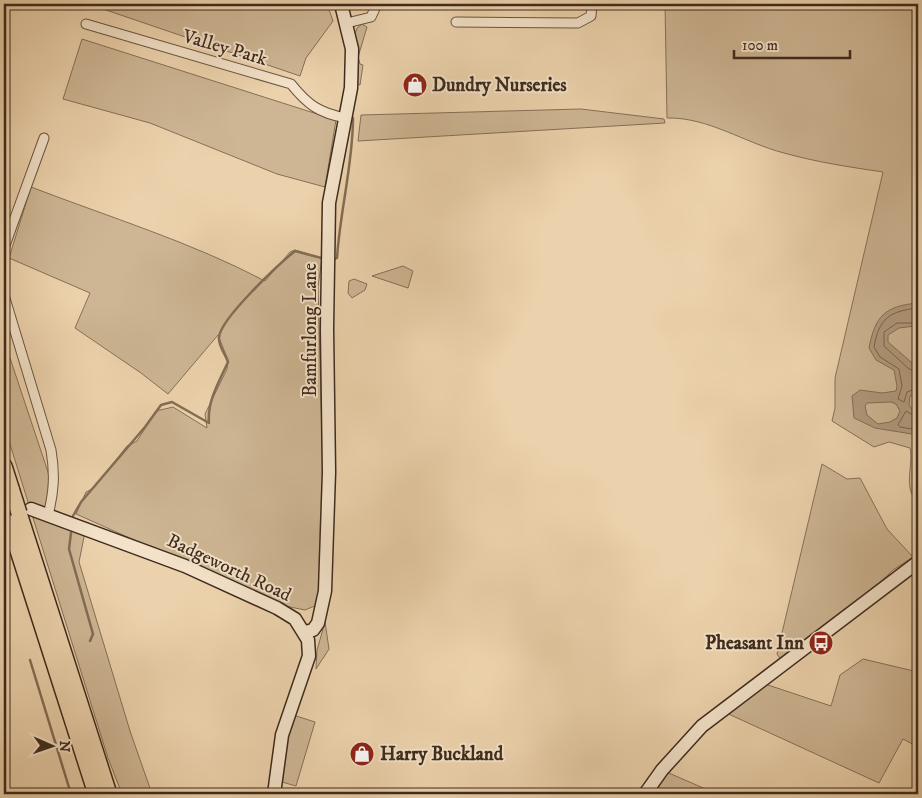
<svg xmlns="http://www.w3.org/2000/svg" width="922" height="798" font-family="'IM FELL DW Pica',serif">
	<rect width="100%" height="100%" fill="#ecd2ac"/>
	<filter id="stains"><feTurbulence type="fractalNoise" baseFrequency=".004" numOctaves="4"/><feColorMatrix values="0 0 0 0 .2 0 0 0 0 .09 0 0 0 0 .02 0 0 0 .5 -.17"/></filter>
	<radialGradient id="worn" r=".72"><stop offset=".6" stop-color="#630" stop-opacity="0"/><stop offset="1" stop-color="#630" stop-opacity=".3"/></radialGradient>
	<g fill="#ceb694" stroke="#867058">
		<polygon points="105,4 327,4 333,21 306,58 300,76 103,9"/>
		<path d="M665,4H918V502C902,489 914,465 910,448L889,442L874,447L832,421L835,408V378L883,172C849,167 816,162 784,153C745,143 708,117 667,118Z"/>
		<polygon points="362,24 367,27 358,57 360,64 363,65 360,85 357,84 355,34 357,28"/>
		<polygon points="82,39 336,120 325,187 277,174 150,123 63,99"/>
		<polygon points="581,109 664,119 665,123 358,141 361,115"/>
		<path d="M31,187C109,217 191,242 265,281L290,252L295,250L322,258L318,287L323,472L319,599L317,605L305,610L280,605L76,514L86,492L94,488L127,446L137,441L156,411L173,407L207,428L205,414L227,369L228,360L218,335L168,394L141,373L75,328L90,293L9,258Z"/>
		<polygon points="403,266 413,271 408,288 372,276"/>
		<polygon points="354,279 367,284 365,290 352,298 348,293 349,281"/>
		<polygon points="4,340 54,490 48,515 86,527 79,562 130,731 152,794 122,794 108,758 4,425"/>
		<polygon points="822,464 847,479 860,478 887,529 913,557 893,570 871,591 781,660 777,654"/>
		<polygon points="325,622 329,649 316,669 317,650"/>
		<polygon points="863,659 918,672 918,747 903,739 879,783 722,711 759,682 831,706 840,675"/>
		<polygon points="290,714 315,722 296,786 275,780"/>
		<polygon points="662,770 717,794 645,794"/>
	</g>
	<path fill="#b1997b" stroke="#836d55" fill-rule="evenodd" d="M918,303V329L915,326L899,328L888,335V342L918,368V392L910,396L909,405L918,418V435L875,428L854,418L852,396L860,390L882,393L896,391L897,386L894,370L876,360L869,348C875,316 885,306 918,303ZM891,402L896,404L900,411L897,418L890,422L878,424L867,415L865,406L867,403Z"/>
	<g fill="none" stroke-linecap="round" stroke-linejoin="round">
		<g stroke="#78624c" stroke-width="1">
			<path d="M918,308C890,311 879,318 874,347L880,357L899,369L902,386L898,399L904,402L907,392L918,388"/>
			<polyline points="918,323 897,323 884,332 884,346 909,369 918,372"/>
			<polyline points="918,418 906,411 898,425 900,427 918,430"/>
		</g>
		<g stroke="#836d55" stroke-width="2.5">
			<path d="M333,260L337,258C340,211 353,164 353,118"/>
			<path d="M73,516L81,502L145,427L161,405L172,402L209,423C207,401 219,382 228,362C225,353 218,346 219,337C221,318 279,264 295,251L325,259"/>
			<polyline points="71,533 69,549 93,634 90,641"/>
			<polyline points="30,660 71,794"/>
		</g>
		<defs>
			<g id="street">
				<polyline points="456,22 578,23 591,16 592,4"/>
				<polyline points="347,23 371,17 377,4"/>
				<path d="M86,24L291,84C308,105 319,113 346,118"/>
				<polyline points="4,248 44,138"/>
				<path d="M4,295L51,450C55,474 54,492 48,515"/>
			</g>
			<g id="secondary">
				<polyline points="31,509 185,566 277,608 295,619 308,640 309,656 282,735 274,794"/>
				<polyline points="305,632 313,630 318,623 325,591 329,472 327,329 329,203 351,88 352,49 341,4"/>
				<polyline points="645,794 662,770 702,726 918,562"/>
			</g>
			<g id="highway">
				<polyline points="4,466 12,491"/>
				<polyline points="4,507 96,794"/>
				<polyline points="19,513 109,794"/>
			</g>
		</defs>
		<use href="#street" stroke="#6a5541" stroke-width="11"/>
		<use href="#secondary" stroke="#3e2b1d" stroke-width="15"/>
		<use href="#highway" stroke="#3e2b1d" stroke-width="18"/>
		<use href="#street" stroke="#f3e2c9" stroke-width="9"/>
		<use href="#secondary" stroke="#f3e2c9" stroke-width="12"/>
		<use href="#highway" stroke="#ecd2ac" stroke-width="15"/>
		<defs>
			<polyline id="highway-bridge" points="12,491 19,513"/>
		</defs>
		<use href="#highway-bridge" stroke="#3e2b1d" stroke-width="18" stroke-linecap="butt"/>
		<use href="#highway-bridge" stroke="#ecd2ac" stroke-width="15"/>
	</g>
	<defs>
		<symbol id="shop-disc" viewBox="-11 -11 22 22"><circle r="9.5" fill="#8f2418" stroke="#f3e2c9"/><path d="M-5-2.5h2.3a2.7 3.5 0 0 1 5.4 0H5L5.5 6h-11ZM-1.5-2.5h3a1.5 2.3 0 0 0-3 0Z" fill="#fff"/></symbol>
		<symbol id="bus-disc" viewBox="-11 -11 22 22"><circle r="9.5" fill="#8f2418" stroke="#f3e2c9"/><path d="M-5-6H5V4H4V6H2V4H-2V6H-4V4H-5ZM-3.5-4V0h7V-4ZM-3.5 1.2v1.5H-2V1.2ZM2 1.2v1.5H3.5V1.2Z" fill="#fff"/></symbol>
	</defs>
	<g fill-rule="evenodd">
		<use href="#shop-disc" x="401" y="71" width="28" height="28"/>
		<use href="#bus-disc" x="807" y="629" width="28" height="28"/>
		<use href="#shop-disc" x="348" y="740" width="28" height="28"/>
	</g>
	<g text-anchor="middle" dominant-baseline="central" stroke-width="4" stroke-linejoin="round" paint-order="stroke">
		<g font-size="19" fill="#3e2b1d" stroke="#f3e2c9">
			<text transform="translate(225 48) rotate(16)">Valley Park</text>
			<text transform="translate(310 330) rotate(-90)">Bamfurlong Lane</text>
			<text transform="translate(229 568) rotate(25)">Badgeworth Road</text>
		</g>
		<g font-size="19" font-weight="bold" fill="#3e2b1d" stroke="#f3e2c9" text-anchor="start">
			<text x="432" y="85">Dundry Nurseries</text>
			<text x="804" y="643" text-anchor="end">Pheasant Inn</text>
			<text x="380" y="754">Harry Buckland</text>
		</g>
	</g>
	<rect width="922" height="798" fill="none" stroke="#ecd2ac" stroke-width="20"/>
	<rect x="5" y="5" width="912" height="788" fill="none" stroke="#3e2b1d" stroke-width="2.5"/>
	<rect x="10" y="10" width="902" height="778" fill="none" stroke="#3e2b1d"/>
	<g transform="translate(52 746) rotate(92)" stroke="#f3e2c9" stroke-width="4" paint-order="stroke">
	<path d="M0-4L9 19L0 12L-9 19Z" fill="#3e2b1d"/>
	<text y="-8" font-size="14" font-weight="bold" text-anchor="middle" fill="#3e2b1d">N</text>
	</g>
	<path d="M734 50v8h116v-8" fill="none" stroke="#3e2b1d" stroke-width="2.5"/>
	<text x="742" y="50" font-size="15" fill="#3e2b1d" stroke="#f3e2c9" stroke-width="4" paint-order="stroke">100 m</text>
	<rect width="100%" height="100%" filter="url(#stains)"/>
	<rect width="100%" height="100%" fill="url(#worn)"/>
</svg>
